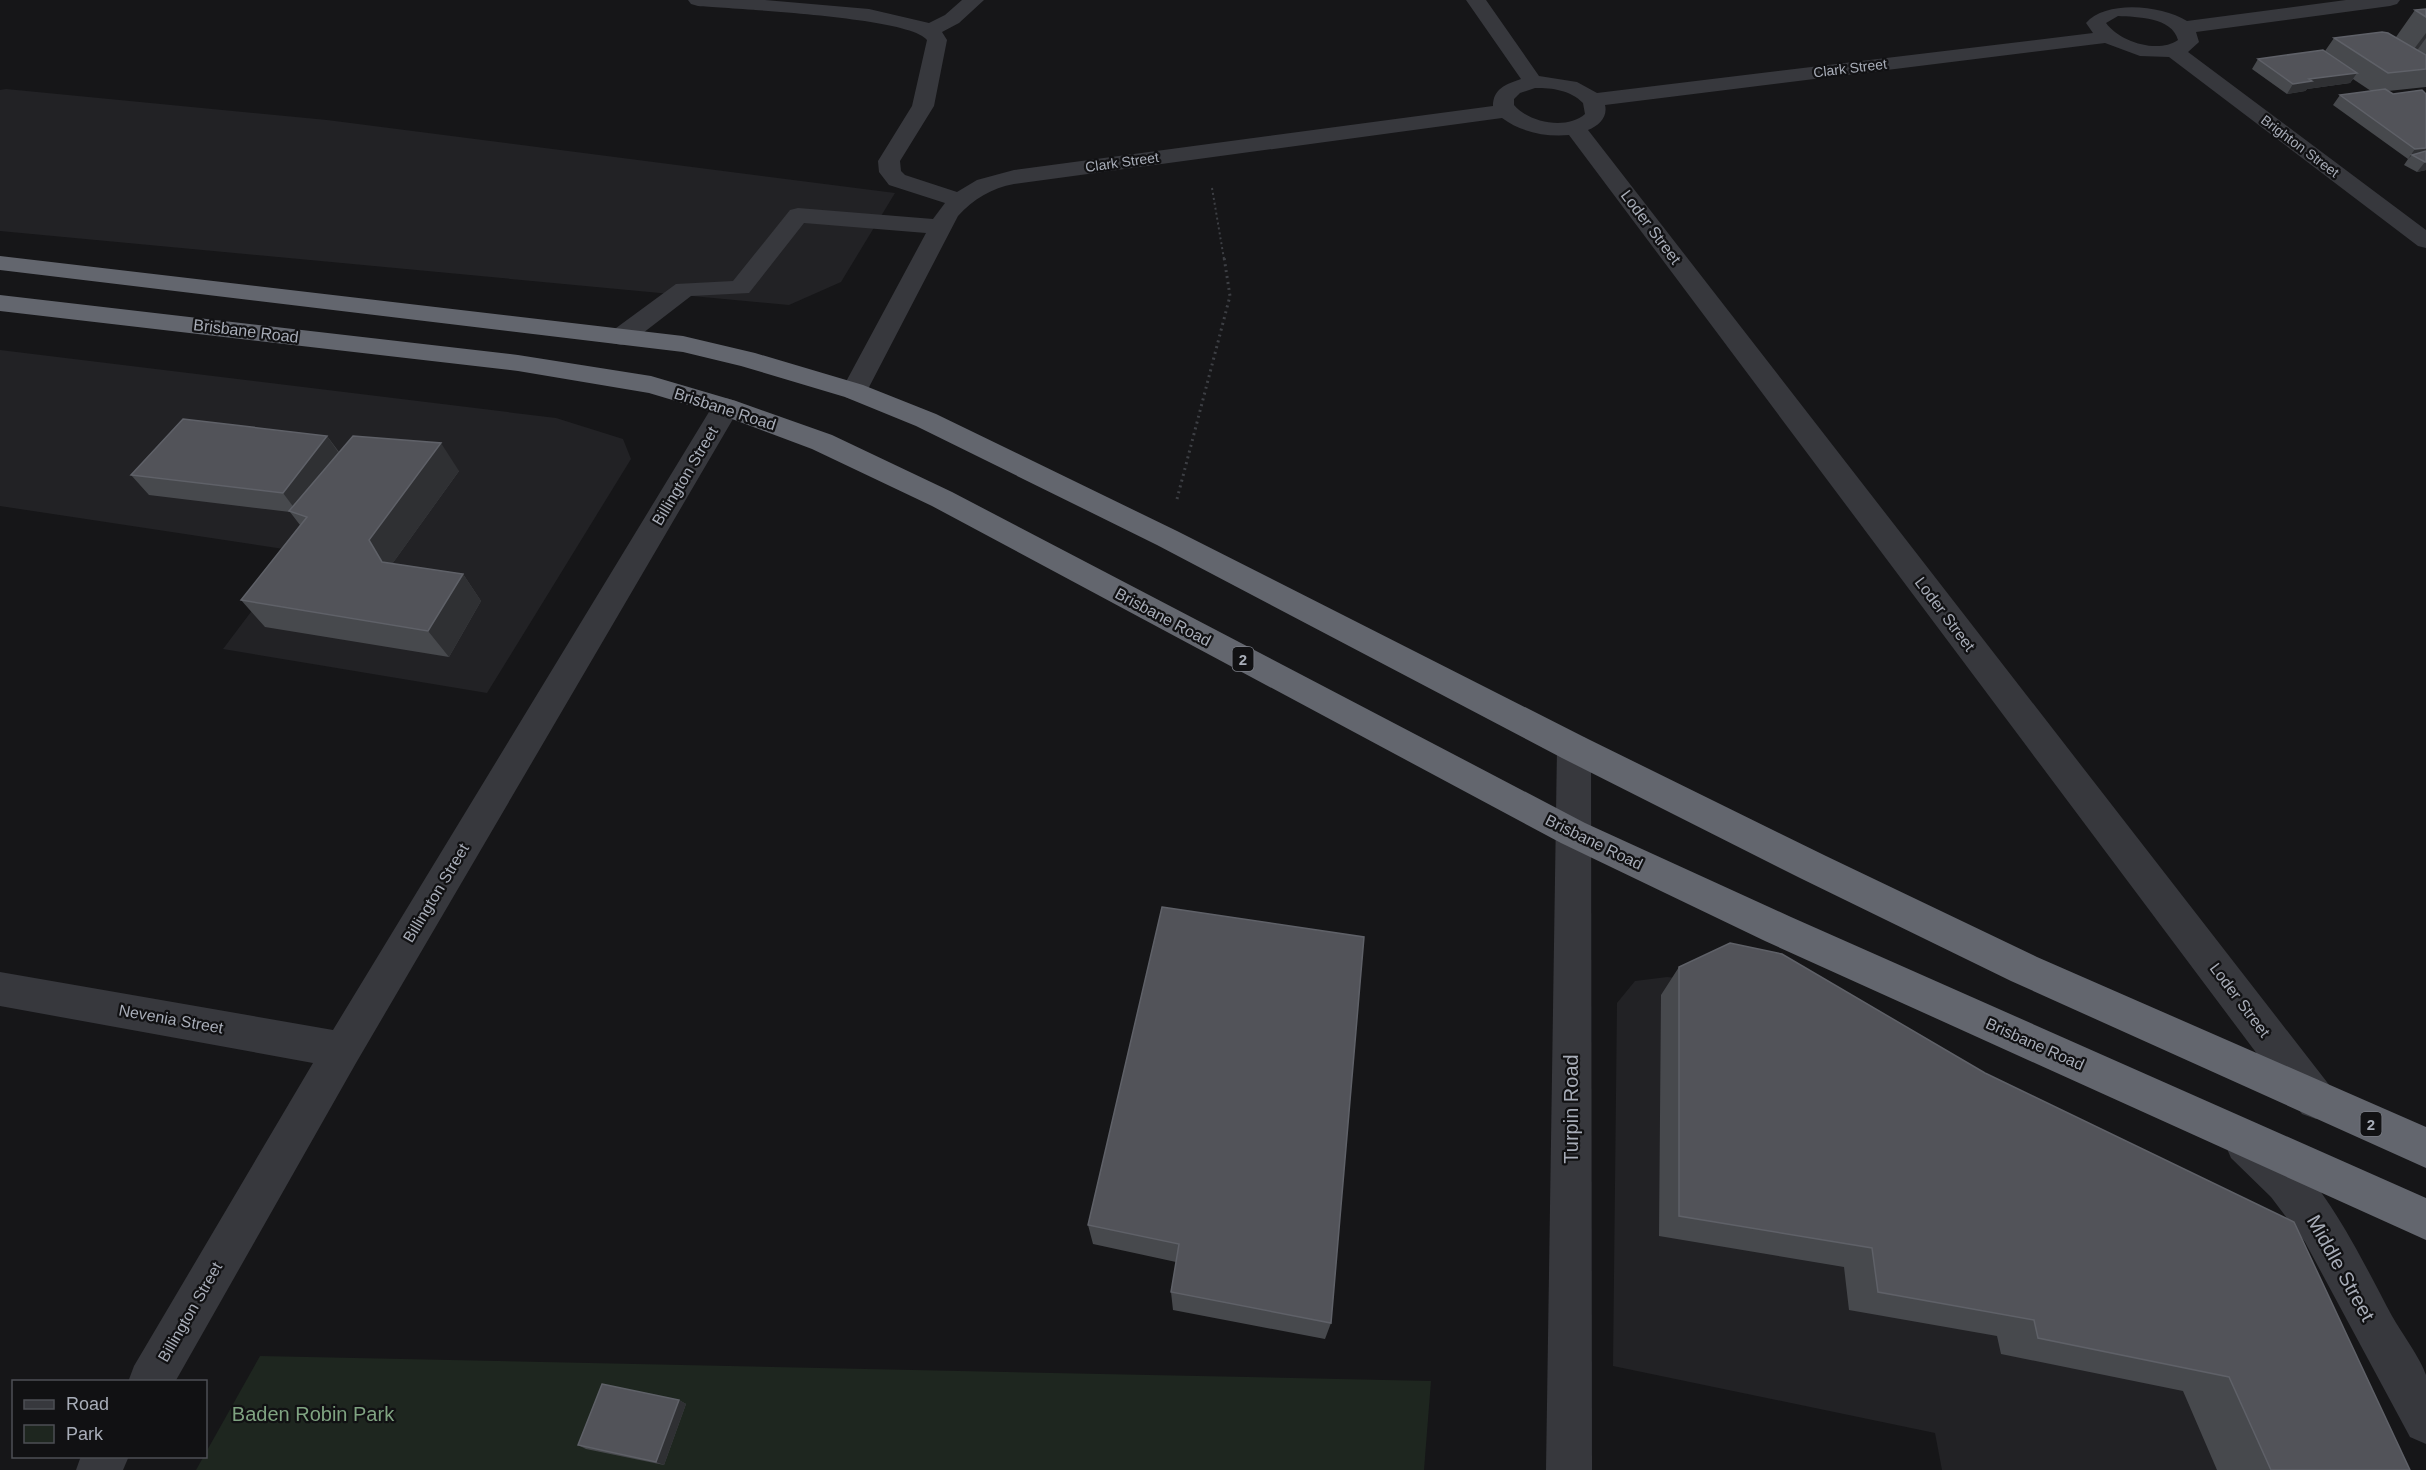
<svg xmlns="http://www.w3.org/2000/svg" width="2426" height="1470" font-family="Arial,sans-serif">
	<rect width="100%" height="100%" fill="#161618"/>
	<g fill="#222225">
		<polygon points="6,89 327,120 895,193 841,282 789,305 0,231 0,90"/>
		<polygon points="0,350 556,418 623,439 631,459 487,693 223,649 297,551 0,506"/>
		<polygon points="1667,977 1701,981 2290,1470 1942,1470 1935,1433 1613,1366 1617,1003 1635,981"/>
	</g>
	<polygon fill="#1e261f" points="260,1356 1431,1381 1424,1470 196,1470"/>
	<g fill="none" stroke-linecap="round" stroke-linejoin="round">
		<polyline stroke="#3d3f44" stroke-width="2" stroke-dasharray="2 3" stroke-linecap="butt" points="1212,188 1224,259"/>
		<polyline stroke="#3d3f44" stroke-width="3" stroke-dasharray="2 4" stroke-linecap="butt" points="1177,499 1230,296 1224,257"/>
		<g fill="#37383d" fill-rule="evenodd">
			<path d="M688,0H765L869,9L929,23L945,15L962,0H984L959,23L942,32L947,40L934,106L900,161L901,171L905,175L957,192L977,180L1014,170L1493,106C1493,89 1506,84 1521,79L1466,0H1486L1539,76L1577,82L1597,93L2093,33L2086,23C2106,0 2161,5 2187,21L2346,0H2400L2397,4L2390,6L2196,32L2199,42L2188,52L2426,230V248L2418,246L2169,57L2140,56L2105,43L1605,105C1608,117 1599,126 1588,130L2330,1086L2336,1100L2330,1114L2316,1119L2302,1114L1569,135C1545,137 1521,132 1502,118L1014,184C992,188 973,199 958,216L867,391L863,397L854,400L845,397L841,391L926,233L804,223L749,293L691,296L630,343L621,345L612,343L608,337L612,331L676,284L733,281L790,210L798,208L933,219L945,203L889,185L879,172L878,161L912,106L927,40C911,17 734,9 698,6L691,4ZM2118,16C2137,17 2172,17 2178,40C2158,54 2120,42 2106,23ZM1535,88C1553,88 1570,90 1583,103L1585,114C1567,130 1529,123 1514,105V99L1520,93Z"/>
			<polygon points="726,398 736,401 740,407 356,1063 175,1382 128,1382 134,1366 313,1063 0,1006 0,972 333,1030 712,407 716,401"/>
			<polygon points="1574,734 1586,738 1591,748 1592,1470 1546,1470 1557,748 1562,738"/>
			<path d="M2245,1124C2312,1151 2359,1255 2392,1316C2401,1332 2421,1359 2426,1375C2426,1390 2426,1427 2426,1444L2410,1437L2305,1242L2271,1197L2231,1158L2225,1144L2231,1130Z"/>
			<polygon points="81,1456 129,1456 123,1470 76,1470"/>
		</g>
		<g fill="#63666e" fill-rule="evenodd">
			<polygon points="0,256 683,336 755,353 863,385 936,414 1177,531 1586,738 1826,856 2037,957 2426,1127 2426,1168 2011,981 1800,878 1562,758 1157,545 916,426 845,397 741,366 683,352 0,270"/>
			<polygon points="0,295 518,355 651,376 736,401 832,435 952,492 1585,823 1791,917 2426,1198 2426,1240 1765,941 1561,843 932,506 812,449 716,413 649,393 518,371 0,311"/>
		</g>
	</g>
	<g fill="#47494d">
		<polygon points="2426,9 2426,87 2388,91 2393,94 2422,90 2426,170 2417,172 2404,165 2408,159 2333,105 2340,95 2371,91 2353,79 2350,83 2307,89 2305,91 2287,94 2252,69 2258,59 2325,51 2334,38 2396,37 2415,10"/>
		<polygon points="327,436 339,452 459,471 392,564 463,574 481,601 449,657 265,627 241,600 300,525 290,512 149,495 131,475"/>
		<polygon points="1162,907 1331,1323 1325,1339 1173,1310 1171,1292 1176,1262 1093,1244 1088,1225"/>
		<polygon points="1679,967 2410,1470 2217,1470 2183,1391 2001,1354 1997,1336 1849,1310 1844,1267 1659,1236 1661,995"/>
		<polygon points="679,1400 686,1404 664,1465 586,1449 578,1445"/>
	</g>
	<g fill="#2f3033">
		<polygon points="2426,33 2426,38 2413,56 2408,57"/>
		<polygon points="2357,73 2350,83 2307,89 2305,91 2287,94 2293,84 2309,79"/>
		<polygon points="2426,148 2426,157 2412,155 2408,159 2415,149"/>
		<polygon points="2425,162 2426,162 2426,170 2417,172"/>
		<polygon points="327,436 341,456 298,513 283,493"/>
		<polygon points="441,443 459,471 390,567 382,562 369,540"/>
		<polygon points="463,574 481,601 449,657 428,631"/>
		<polygon points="679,1400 686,1404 664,1465 656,1462"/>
	</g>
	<g fill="#525359" stroke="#5f6168" stroke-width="1.5">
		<polygon points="2426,9 2426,17 2415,10"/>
		<polygon points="2382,32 2388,33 2426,55 2426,69 2388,73 2334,38"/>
		<polygon points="2323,50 2357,73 2309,79 2312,81 2293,84 2258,59"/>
		<polygon points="2385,89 2393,94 2422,90 2426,94 2426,148 2415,149 2340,95"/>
		<polygon points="2426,151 2426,162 2425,162 2412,155"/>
		<polygon points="183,419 327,436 283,493 131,475"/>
		<polygon points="353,436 441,443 369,540 382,562 463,574 428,631 241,600 307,517 289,511"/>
		<polygon points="1162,907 1364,937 1331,1323 1171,1292 1179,1244 1088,1225"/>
		<polygon points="1730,943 1782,954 1985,1073 2294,1222 2410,1470 2271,1470 2229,1377 2038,1338 2034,1320 1878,1292 1872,1248 1679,1216 1679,967"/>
		<polygon points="602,1384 679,1400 656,1462 578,1445"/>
	</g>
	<g text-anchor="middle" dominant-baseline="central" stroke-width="4.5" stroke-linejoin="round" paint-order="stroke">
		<g font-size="14" fill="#a8adb8" stroke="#111113">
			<text transform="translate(1850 68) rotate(-7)">Clark Street</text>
			<text transform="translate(2300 146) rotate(37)">Brighton Street</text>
			<text transform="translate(1122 162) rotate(-8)">Clark Street</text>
		</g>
		<g fill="#111113" stroke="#7b7e86" stroke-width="1.5">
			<rect x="1232.5" y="647" width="21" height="24" rx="4.5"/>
			<rect x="2360.5" y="1112" width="21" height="24" rx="4.5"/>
		</g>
		<g font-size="15" font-weight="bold" fill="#a8adb8">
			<text x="1243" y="659">2</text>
			<text x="2371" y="1124">2</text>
		</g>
		<g font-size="16" fill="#a8adb8" stroke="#111113">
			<text transform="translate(1651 227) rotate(53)">Loder Street</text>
			<text transform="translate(246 331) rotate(7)">Brisbane Road</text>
			<text transform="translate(725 409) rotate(18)">Brisbane Road</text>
			<text transform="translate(685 476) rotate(-59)">Billington Street</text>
			<text transform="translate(1945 614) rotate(53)">Loder Street</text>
			<text transform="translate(1163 617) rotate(28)">Brisbane Road</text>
			<text transform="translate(1594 842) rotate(26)">Brisbane Road</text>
			<text transform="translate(436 893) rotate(-59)">Billington Street</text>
			<text transform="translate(2240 1000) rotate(53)">Loder Street</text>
			<text transform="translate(171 1019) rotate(10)">Nevenia Street</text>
			<text transform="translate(2035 1044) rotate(24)">Brisbane Road</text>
			<text transform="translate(190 1312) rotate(-60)">Billington Street</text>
		</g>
		<g font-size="20" fill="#a8adb8" stroke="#111113">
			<text transform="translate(1571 1109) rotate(-90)">Turpin Road</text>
			<text transform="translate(2341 1268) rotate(61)">Middle Street</text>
		</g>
		<g font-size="20" fill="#7fa381" stroke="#111113">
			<text x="313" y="1414">Baden Robin Park</text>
		</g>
	</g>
	<rect x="12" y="1380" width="195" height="78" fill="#111113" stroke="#4d4f55" stroke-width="1.5"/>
	<rect x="24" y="1400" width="30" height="9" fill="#37383d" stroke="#4d4f55" stroke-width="1.5"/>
	<text x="66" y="1410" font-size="18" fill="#a8adb8">Road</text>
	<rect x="24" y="1425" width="30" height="18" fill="#1e261f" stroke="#4d4f55" stroke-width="1.5"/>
	<text x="66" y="1440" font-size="18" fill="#a8adb8">Park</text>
</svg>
